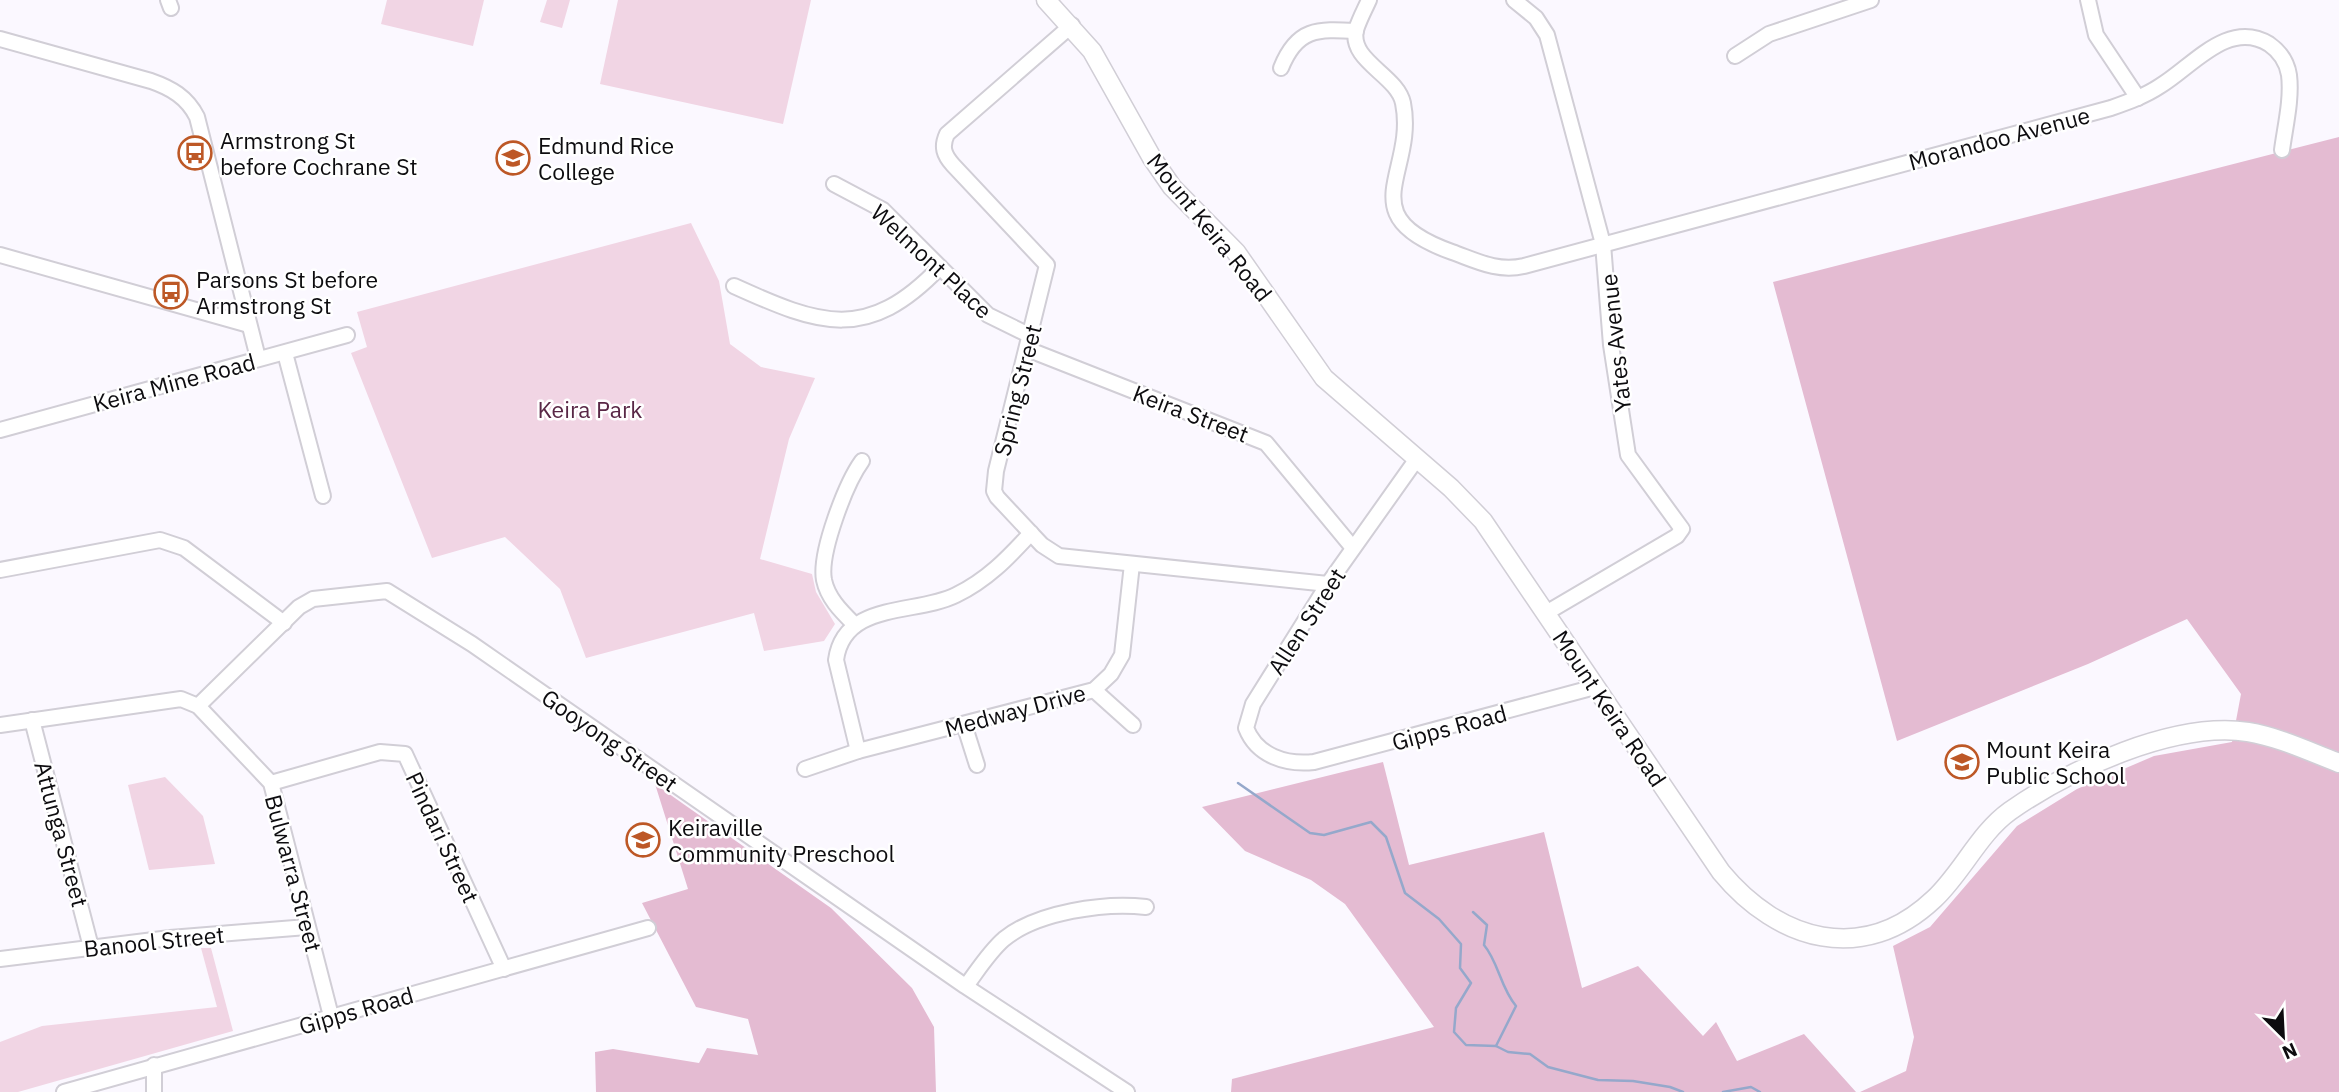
<svg xmlns="http://www.w3.org/2000/svg" width="2339" height="1092" font-family="'IBM Plex Sans',sans-serif">
	<rect width="100%" height="100%" fill="#fbf8ff"/>
	<g fill="#f1d5e4">
		<polygon points="387,0 484,0 473,46 381,24"/>
		<polygon points="547,0 570,0 562,28 540,22"/>
		<polygon points="618,0 811,0 783,124 600,84"/>
		<polygon points="691,223 719,281 730,344 761,367 815,378 789,439 760,559 812,574 816,592 835,624 824,641 764,651 754,613 586,658 560,589 505,537 432,558 351,353 367,347 357,312"/>
		<polygon points="165,777 203,816 215,864 149,870 128,785"/>
		<polygon points="201,948 211,948 233,1031 18,1092 0,1092 0,1042 42,1026 217,1007"/>
	</g>
	<g fill="#e4bbd2">
		<polygon points="2339,137 2339,1092 1860,1092 1906,1071 1914,1037 1893,946 1930,927 2017,826 2077,789 2154,756 2232,742 2241,694 2187,619 2088,664 1897,741 1773,282"/>
		<polygon points="1383,762 1409,865 1544,832 1582,988 1638,966 1703,1036 1716,1022 1737,1061 1804,1034 1856,1092 1231,1092 1232,1079 1434,1027 1345,904 1311,880 1245,851 1202,807"/>
		<polygon points="655,784 831,908 912,988 934,1027 936,1092 596,1092 595,1052 613,1049 699,1063 707,1048 758,1055 748,1019 696,1007 642,903 688,889"/>
	</g>
	<g fill="none" stroke-linecap="round" stroke-linejoin="round">
		<g stroke="#95a8cb" stroke-width="2.5">
			<polyline points="1238,783 1310,833 1324,835 1371,822 1386,837 1405,893 1439,919 1461,944 1460,968 1471,983 1456,1008 1454,1032 1466,1045 1496,1046 1508,1052 1530,1054 1548,1067 1598,1080 1633,1081 1670,1087 1683,1092"/>
			<path d="M1473,912L1487,925L1484,945C1499,963 1500,987 1516,1006L1496,1046"/>
			<polyline points="1723,1092 1751,1087 1760,1092"/>
		</g>
		<defs>
			<g id="minor">
				<polyline points="168,0 171,8"/>
				<path d="M1369,0C1365,9 1359,20 1356,30C1349,61 1397,75 1403,103C1417,173 1348,215 1452,252C1477,261 1497,272 1524,266L2111,108C2128,102 2145,96 2160,86C2192,67 2228,19 2269,44C2279,51 2287,62 2289,75C2292,99 2285,127 2282,150"/>
				<polyline points="1514,0 1536,18 1547,35 1603,244 1611,345 1628,455 1682,529 1677,536 1546,613"/>
				<polyline points="2088,0 2096,35 2138,98"/>
				<path d="M1072,25L947,134C941,147 944,155 953,165L1047,265L996,471L994,491L997,497L1042,545L1059,556L1328,584"/>
				<path d="M0,39L151,81C171,88 187,97 197,117L258,358"/>
				<polyline points="1735,56 1769,34 1871,0"/>
				<path d="M1281,68C1297,28 1317,29 1356,31"/>
				<polyline points="834,184 883,210 988,315 1031,336"/>
				<polyline points="0,255 249,325"/>
				<path d="M734,286C820,325 867,343 940,267"/>
				<polyline points="1027,349 1266,443 1353,548"/>
				<polyline points="285,353 323,496"/>
				<polyline points="0,430 347,335"/>
				<path d="M1416,460L1328,584L1253,704L1246,728C1257,756 1286,765 1314,762L1595,687"/>
				<polyline points="0,570 160,540 184,548 284,623"/>
				<path d="M855,625C842,612 828,599 824,580C819,553 846,483 862,461"/>
				<polyline points="1094,690 1133,725"/>
				<polyline points="198,706 299,607 313,599 387,591 472,644 965,986 1127,1092"/>
				<polyline points="32,720 91,947"/>
				<polyline points="964,724 977,765"/>
				<polyline points="0,725 181,699 198,706 271,783 331,1016"/>
				<path d="M858,751L836,660C844,601 916,615 956,595C987,580 1008,558 1031,533"/>
				<polyline points="805,769 858,751 1094,690 1111,674 1122,655 1132,564"/>
				<polyline points="271,783 380,752 405,754 504,969"/>
				<polyline points="0,959 170,938 307,927"/>
				<path d="M966,986C978,970 989,952 1004,939C1037,912 1105,902 1146,907"/>
				<polyline points="64,1092 648,928"/>
				<polyline points="154,1092 154,1065"/>
			</g>
			<path id="major" d="M1046,0L1092,51L1152,158L1172,187L1236,252L1324,378L1451,488L1483,521L1721,872C1778,941 1863,966 1934,899C1962,873 1979,833 2010,811C2070,769 2175,721 2248,732C2279,737 2310,752 2339,763"/>
		</defs>
		<use href="#minor" stroke="#d1ced6" stroke-width="18"/>
		<use href="#major" stroke="#d1ced6" stroke-width="21"/>
		<use href="#minor" stroke="#fff" stroke-width="14"/>
		<use href="#major" stroke="#fff" stroke-width="18"/>
	</g>
	<defs>
		<symbol id="bus-ring" viewBox="-11 -11 22 22"><circle r="9.5" fill="#fff" stroke="#bd5826" stroke-width="1.5"/><path d="M-5-6H5V4H4V6H2V4H-2V6H-4V4H-5ZM-3.5-4V0h7V-4ZM-3.5 1.2v1.5H-2V1.2ZM2 1.2v1.5H3.5V1.2Z" fill="#bd5826"/></symbol>
		<symbol id="school-ring" viewBox="-11 -11 22 22"><circle r="9.5" fill="#fff" stroke="#bd5826" stroke-width="1.5"/><path d="M0-5L7-2L0 1L-7-2ZM-4 1L0 2.5L4 1V4Q0 6-4 4Z" fill="#bd5826"/></symbol>
	</defs>
	<g fill-rule="evenodd">
		<use href="#bus-ring" x="176" y="134" width="38" height="38"/>
		<use href="#school-ring" x="494" y="139" width="38" height="38"/>
		<use href="#bus-ring" x="152" y="273" width="38" height="38"/>
		<use href="#school-ring" x="1943" y="743" width="38" height="38"/>
		<use href="#school-ring" x="624" y="821" width="38" height="38"/>
	</g>
	<g text-anchor="middle" dominant-baseline="central" stroke-width="5" stroke-linejoin="round" paint-order="stroke">
		<g font-size="23" fill="#0d0c0f" stroke="#fff">
			<text transform="translate(1999 138) rotate(-15)">Morandoo Avenue</text>
			<text transform="translate(1210 227) rotate(51)">Mount Keira Road</text>
			<text transform="translate(932 261) rotate(43)">Welmont Place</text>
			<text transform="translate(1615 343) rotate(-96)">Yates Avenue</text>
			<text transform="translate(174 382) rotate(-15)">Keira Mine Road</text>
			<text transform="translate(1017 390) rotate(-76)">Spring Street</text>
			<text transform="translate(1191 413) rotate(21)">Keira Street</text>
			<text transform="translate(1306 621) rotate(-57)">Allen Street</text>
			<text transform="translate(1610 708) rotate(56)">Mount Keira Road</text>
			<text transform="translate(1015 710) rotate(-15)">Medway Drive</text>
			<text transform="translate(1449 727) rotate(-15)">Gipps Road</text>
			<text transform="translate(610 740) rotate(35)">Gooyong Street</text>
			<text transform="translate(62 834) rotate(75)">Attunga Street</text>
			<text transform="translate(443 837) rotate(65)">Pindari Street</text>
			<text transform="translate(294 873) rotate(75)">Bulwarra Street</text>
			<text transform="translate(154 941) rotate(-6)">Banool Street</text>
			<text transform="translate(356 1010) rotate(-16)">Gipps Road</text>
		</g>
		<g font-size="23" fill="#0d0c0f" stroke="#fff" text-anchor="start">
			<text x="220" y="140">Armstrong St<tspan x="220" dy="26">before Cochrane St</tspan></text>
			<text x="538" y="145">Edmund Rice<tspan x="538" dy="26">College</tspan></text>
			<text x="196" y="279">Parsons St before<tspan x="196" dy="26">Armstrong St</tspan></text>
			<text x="1986" y="749">Mount Keira<tspan x="1986" dy="26">Public School</tspan></text>
			<text x="668" y="827">Keiraville<tspan x="668" dy="26">Community Preschool</tspan></text>
		</g>
		<g font-size="23" fill="#592746" stroke="#fff">
			<text x="590" y="409">Keira Park</text>
		</g>
	</g>
	<g transform="translate(2283 1036) rotate(156)" stroke="#ffffff" stroke-width="5" paint-order="stroke">
	<path d="M0-5L12 26L0 18L-12 26Z" fill="#0d0c0f"/>
	<text y="-10" font-size="19" font-weight="bold" text-anchor="middle" fill="#0d0c0f">N</text>
	</g>
</svg>
